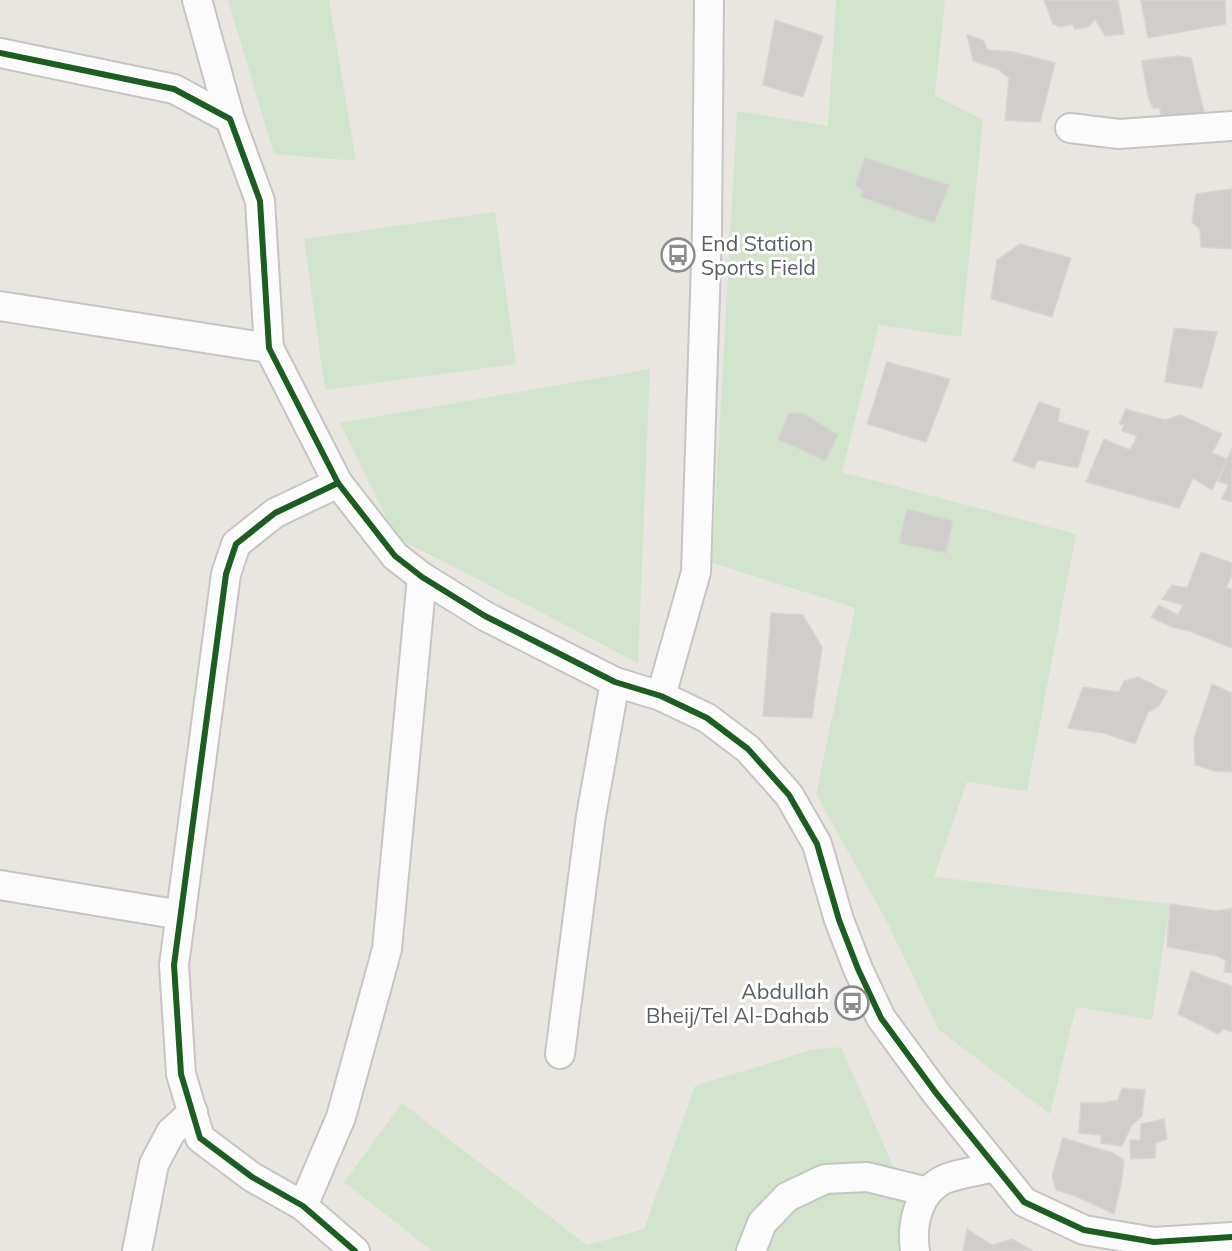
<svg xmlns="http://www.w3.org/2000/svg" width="1232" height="1251" font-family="Mulish,sans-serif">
	<rect width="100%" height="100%" fill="#e9e6e2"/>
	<g fill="#d2e5cc">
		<polygon points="228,0 329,0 356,161 274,154"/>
		<polygon points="836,0 945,0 935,96 983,120 961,337 879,325 842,472 1076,534 1027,791 967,782 934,877 1170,904 1152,1020 1076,1007 1050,1114 939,1030 887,922 816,794 855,608 712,563 737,111 828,126"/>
		<polygon points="495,212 516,364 325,390 304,239"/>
		<polygon points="650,369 638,663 396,537 340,423"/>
		<polygon points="841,1047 905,1193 912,1251 432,1251 344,1182 402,1103 587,1245 644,1229 695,1086 811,1050"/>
	</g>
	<g fill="#d0cecc" stroke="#d8d5d1" stroke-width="1.5">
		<polygon points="1044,0 1118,0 1124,34 1105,36 1095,19 1088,27 1075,29 1072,24 1060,27 1053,24"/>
		<polygon points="1141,0 1225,0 1226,24 1148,38"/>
		<polygon points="775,20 823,36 803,97 763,85"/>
		<polygon points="967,35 983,40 988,50 1014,52 1055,63 1040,122 1005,120 1009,78 998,69 973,61"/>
		<polygon points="1177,56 1191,58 1204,112 1161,122 1160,108 1153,108 1148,96 1142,61"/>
		<polygon points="865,158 949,185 934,223 861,197 863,191 855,185"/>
		<polygon points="1232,189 1232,249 1201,247 1200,229 1192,222 1196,194"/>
		<polygon points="1020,244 1071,258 1052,317 991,299 997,260"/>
		<polygon points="1174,328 1217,332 1202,388 1165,382"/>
		<polygon points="887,362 950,379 926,442 867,424"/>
		<polygon points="1039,402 1060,409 1058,422 1089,431 1078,468 1038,460 1034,468 1013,461"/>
		<polygon points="1126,409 1165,420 1181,415 1222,434 1212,453 1227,459 1212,490 1193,478 1179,508 1086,482 1104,439 1130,450 1137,436 1122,431 1124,425 1119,424"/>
		<polygon points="789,413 803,413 838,435 825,461 778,439"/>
		<polygon points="1232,448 1232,502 1222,499 1228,485 1218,481"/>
		<polygon points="907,509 953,521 946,553 899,543"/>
		<polygon points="1201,552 1232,563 1232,576 1226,588 1232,589 1232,648 1189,631 1172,627 1151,617 1159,605 1178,615 1183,605 1162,599 1172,585 1187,588"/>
		<polygon points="771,613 803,615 822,647 812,718 763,716"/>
		<polygon points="1138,677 1167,691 1159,706 1148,712 1135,744 1104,733 1068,728 1083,687 1119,692 1124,681"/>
		<polygon points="1212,684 1232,693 1232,772 1215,771 1195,765 1194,738"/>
		<polygon points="1170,904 1218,911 1232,908 1232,973 1224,972 1226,961 1217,956 1167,947"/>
		<polygon points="1191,971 1232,986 1232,1032 1224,1029 1218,1034 1178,1014"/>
		<polygon points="1122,1088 1145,1090 1142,1116 1132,1125 1122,1146 1101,1143 1101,1135 1079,1133 1081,1103 1103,1103 1118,1100"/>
		<polygon points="1164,1119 1167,1139 1156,1143 1155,1158 1131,1159 1130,1140 1140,1140 1141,1124"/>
		<polygon points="1063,1138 1113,1153 1124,1160 1122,1180 1114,1214 1073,1195 1056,1190 1052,1176"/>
		<polygon points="967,1229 992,1245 1012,1239 1033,1251 963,1251"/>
	</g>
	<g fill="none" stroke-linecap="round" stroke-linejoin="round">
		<defs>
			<g id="street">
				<polyline points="197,0 230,119"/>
				<polyline points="0,53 174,89 230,119 260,201 269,348 338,483 395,556 422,577 485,616 615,682 661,696 707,718 748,749 789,795 817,844 839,920 858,969 881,1018 936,1093 1024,1202 1084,1230 1154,1242 1232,1237"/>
				<polyline points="1070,128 1119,134 1232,126"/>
				<polyline points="0,306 269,348"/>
				<polyline points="338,483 275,513 236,544 226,574 174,965 181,1074 200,1138 252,1177 303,1206 355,1251"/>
				<polyline points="661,696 696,572 707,232 709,0"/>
				<polyline points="0,885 181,915"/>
				<polyline points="560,1054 591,816 615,682"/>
				<polyline points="303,1206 341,1117 387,949 422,577"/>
				<polyline points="137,1251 154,1164 171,1132 193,1112"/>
				<polyline points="751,1251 762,1223 787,1197 825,1179 867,1177 928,1192"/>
				<path d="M915,1251C911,1224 918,1191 945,1179C960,1173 979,1171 995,1167"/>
			</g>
		</defs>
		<use href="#street" stroke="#c5c5c4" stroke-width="32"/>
		<use href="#street" stroke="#fcfbfb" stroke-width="28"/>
		<defs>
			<g id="cycleway">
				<polyline points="0,53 174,89 230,119 260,201 269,348 338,483 395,556 422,577 485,616 615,682 661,696 707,718 748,749 789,795 817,844 839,920 858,969 881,1018 936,1093 1024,1202 1084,1230 1154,1242 1232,1237"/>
				<polyline points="338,483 275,513 236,544 226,574 174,965 181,1074 200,1138 252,1177 303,1206 355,1251"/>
			</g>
		</defs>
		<use href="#cycleway" stroke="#fff" stroke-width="10"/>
		<use href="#cycleway" stroke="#1b5e20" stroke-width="6"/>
	</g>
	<defs>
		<symbol id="bus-ring" viewBox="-11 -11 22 22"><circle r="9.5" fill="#fff" stroke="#8b8d8e" stroke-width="1.5"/><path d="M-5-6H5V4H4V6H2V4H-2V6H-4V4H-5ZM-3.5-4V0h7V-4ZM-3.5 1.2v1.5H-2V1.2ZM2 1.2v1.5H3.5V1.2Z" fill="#8b8d8e"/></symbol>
	</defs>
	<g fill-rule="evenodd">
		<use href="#bus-ring" x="659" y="236" width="38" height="38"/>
		<use href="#bus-ring" x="833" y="984" width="38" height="38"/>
	</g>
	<g text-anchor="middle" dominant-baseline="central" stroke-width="6" stroke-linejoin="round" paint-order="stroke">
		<g font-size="21" fill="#585d60" stroke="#fff" text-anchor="start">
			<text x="701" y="243">End Station<tspan x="701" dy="24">Sports Field</tspan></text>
			<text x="829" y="991" text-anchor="end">Abdullah<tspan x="829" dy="24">Bheij/Tel Al-Dahab</tspan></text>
		</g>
	</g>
</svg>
